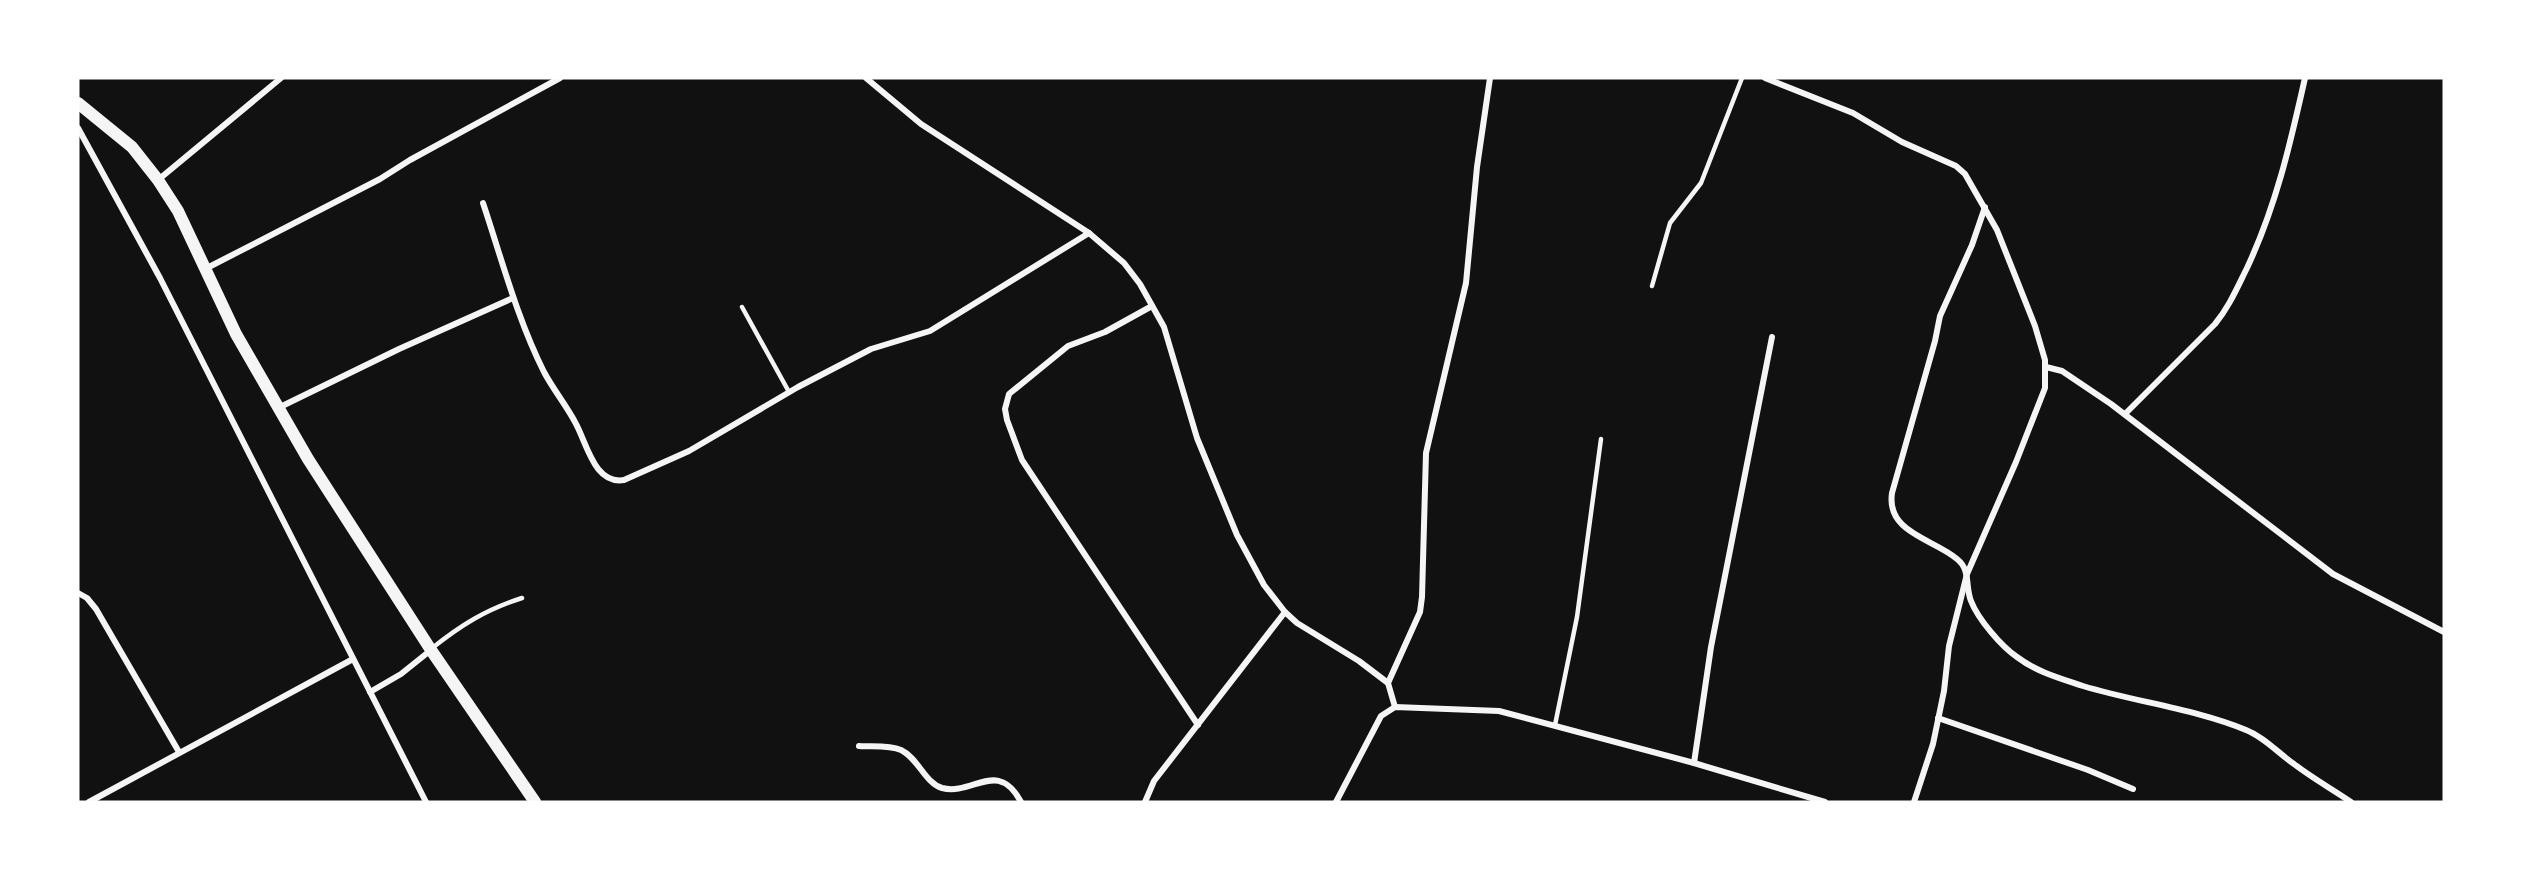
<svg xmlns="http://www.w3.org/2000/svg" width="2522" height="880" font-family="'Source Sans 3',sans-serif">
	<rect width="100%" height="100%" fill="#111"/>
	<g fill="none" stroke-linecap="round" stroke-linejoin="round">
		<g stroke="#f5f5f5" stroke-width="4.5">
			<polyline points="1652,286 1670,223 1701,183 1742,78"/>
			<polyline points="742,307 789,392"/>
			<path d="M431,649C461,625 485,610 522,598"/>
			<polyline points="1555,725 1577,617 1601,439"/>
		</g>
		<g stroke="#f5f5f5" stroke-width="6">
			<polyline points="866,78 921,124 1089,233 1124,263 1140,284 1164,327 1197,438 1237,535 1264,585 1285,612 1297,623 1359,661 1388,683 1395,707"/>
			<polyline points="1765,78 1853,113 1902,142 1956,166 1965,174 1997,230 2035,326 2045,360 2045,388 2016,462 1967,574 1949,646 1944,691 1933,744 1914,802"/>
			<polyline points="78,128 160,278 426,802"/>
			<polyline points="158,180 281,78"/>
			<path d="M483,203C502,260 517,318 544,372C553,389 566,405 575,422C587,443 594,485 624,480L689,451L798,387L871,349L930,331L1089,233"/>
			<path d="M1985,207L1972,245L1940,316L1935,341L1892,493C1886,533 1934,539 1957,559C1971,570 1965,586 1971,601C1978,619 2001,646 2017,657C2037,672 2059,678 2083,686C2136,702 2195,709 2246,730C2264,737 2278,753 2294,764C2312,778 2332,789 2351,802"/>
			<polyline points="205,269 380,179 410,160 560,78"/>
			<polyline points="1152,306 1105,332 1068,346 1009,394 1005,409 1007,420 1022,460 1198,725"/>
			<polyline points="2046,367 2062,371 2111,404 2333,574 2444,632"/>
			<polyline points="278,408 399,349 513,298"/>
			<path d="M2125,414L2215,324C2229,307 2237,288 2247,268C2276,206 2290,145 2305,78"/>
			<polyline points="78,593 87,598 96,609 179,752"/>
			<polyline points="1388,683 1420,612 1422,597 1426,453 1466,283 1477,167 1490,78"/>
			<polyline points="370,692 401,674 431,650"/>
			<polyline points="1938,718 2088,770 2133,789"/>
			<path d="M859,746C872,747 889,745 901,750C918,758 925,783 942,788C973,796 998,758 1021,802"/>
			<polyline points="1694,763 1711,647 1772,337"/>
			<polyline points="89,802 353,659"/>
			<polyline points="1145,802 1154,781 1285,612"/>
			<polyline points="1336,802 1381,716 1395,707 1499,711 1694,763 1825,802"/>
		</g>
		<polyline stroke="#f5f5f5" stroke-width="12" points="78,103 132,147 158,180 178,211 236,334 308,459 431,650 535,802"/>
	</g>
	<rect width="2522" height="880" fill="none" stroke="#ffffff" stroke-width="159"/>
</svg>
